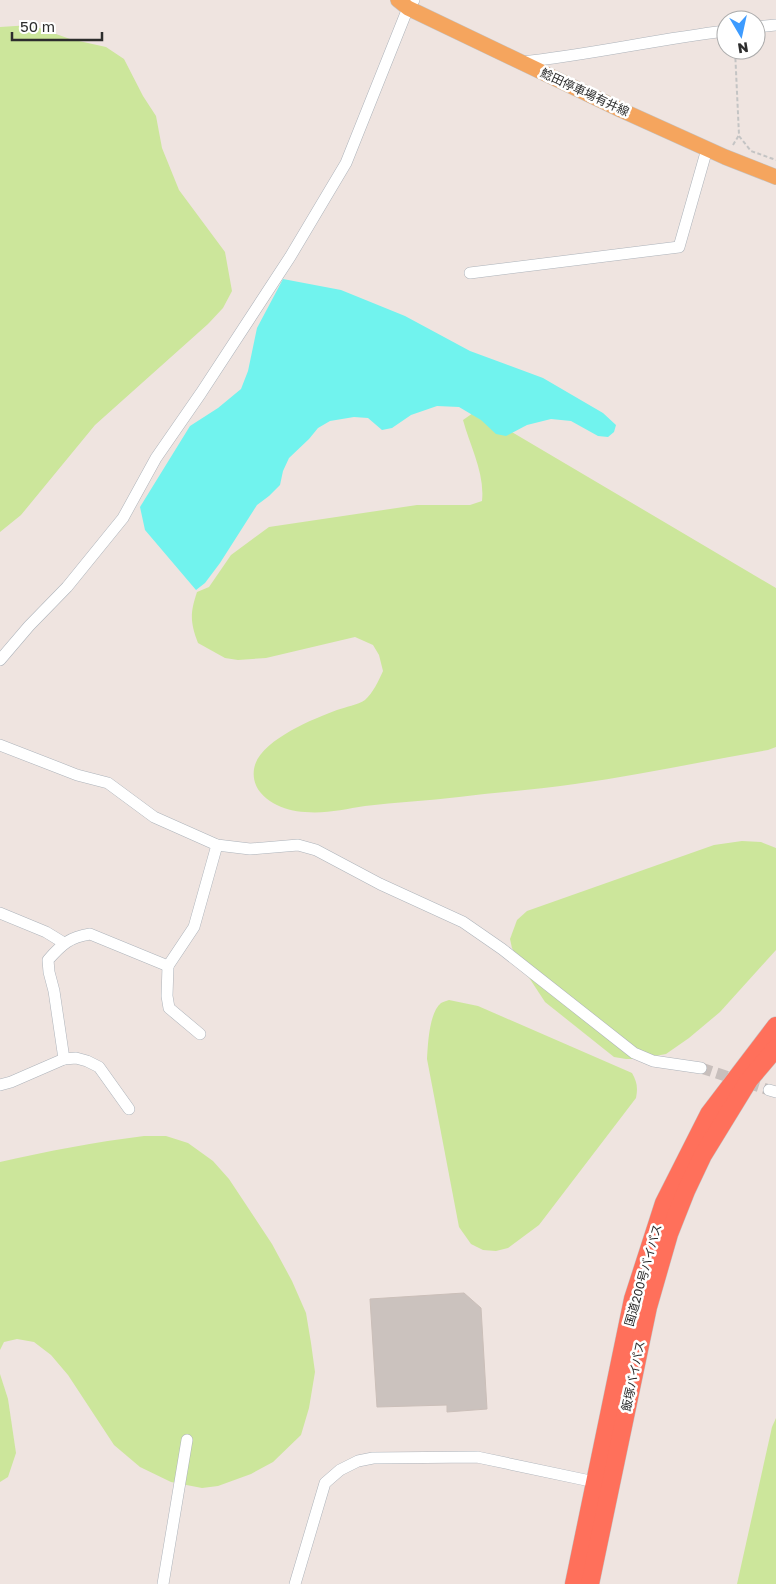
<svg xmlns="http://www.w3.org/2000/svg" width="776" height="1584" font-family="'Golos Text','Noto Sans JP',sans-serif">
	<rect width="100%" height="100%" fill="#efe4e0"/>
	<g fill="#cce69b">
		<polygon points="31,25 70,39 106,47 124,59 143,96 156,116 162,148 179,190 225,252 232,291 223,308 208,324 95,425 21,515 0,532 0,27"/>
		<path d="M473,413L483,415L776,588V747L768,750C704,761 640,775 575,784C537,790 497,792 459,797C428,801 396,802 365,806C345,809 326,814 305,812C282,811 250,797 254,769C258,741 313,719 337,710C345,707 358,705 365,700C373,693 379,680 383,671L379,655L373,645L355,637L266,658L238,660L225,658L198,643C190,622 190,613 197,592L209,587L231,555L269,527L417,505H470L482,501C485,473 470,446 463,420Z"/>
		<polygon points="742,841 761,842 776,848 776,950 720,1012 689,1038 666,1054 639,1059 626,1059 614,1057 545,1002 524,970 512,948 510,939 517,920 527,911 714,845"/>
		<path d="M449,1000L478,1006L632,1073C637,1082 638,1087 636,1098L539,1225L508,1248L496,1251L483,1250L471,1244L459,1227L427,1059C428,1044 429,1013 441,1003C443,1002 446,1001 449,1000Z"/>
		<path d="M144,1136H166L188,1143L213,1161L229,1179L272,1244L292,1281L306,1313L311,1343L315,1372L309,1408L301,1435L273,1462L251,1474L218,1486L202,1488L171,1482L140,1467L114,1445L68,1375L51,1355L34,1342L17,1339L4,1342L0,1350V1162C48,1151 95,1142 144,1136Z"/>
		<polygon points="0,1374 8,1399 16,1453 8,1477 0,1482"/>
		<polygon points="776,1418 776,1584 737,1584 772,1427"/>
	</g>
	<polygon fill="#71f3ee" points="283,279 341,290 405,316 470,351 543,378 603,413 616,425 614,432 608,437 598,436 571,421 551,419 527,425 506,436 496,434 481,420 459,407 437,406 411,415 392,428 382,430 368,418 354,417 330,421 318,428 309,439 289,458 283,471 280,485 269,496 257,505 220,563 205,583 196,590 145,530 140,507 190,426 218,408 241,389 248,371 257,328"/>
	<polygon fill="#cbc2be" stroke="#cbbfb9" points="464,1293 481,1308 487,1409 447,1412 447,1405 377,1407 370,1299"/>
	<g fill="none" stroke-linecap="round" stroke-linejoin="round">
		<polyline stroke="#c8bfbc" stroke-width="11" stroke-dasharray="11 5.5" stroke-linecap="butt" points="701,1068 769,1090"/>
		<defs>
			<g id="minor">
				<polyline points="756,27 776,25"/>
				<path d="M521,62C590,55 657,39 726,31"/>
				<polyline points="470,273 679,247 707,149"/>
				<polyline points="0,660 29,626 67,587 123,518 156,458 201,393 290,257 346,163 408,8 414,0"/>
				<polyline points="0,745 77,775 108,783 154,817 217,845 250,849 298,845 316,850 380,884 463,922 502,949 634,1053 653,1061 701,1068"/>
				<polyline points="0,913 46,932 64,943"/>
				<polyline points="168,966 167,996 169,1008 200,1034"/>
				<polyline points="64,1059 76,1058 87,1061 99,1067 129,1109"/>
				<path d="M0,1085L11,1082L64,1059L54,991L49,972L48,960C62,944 70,937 90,934L168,966L194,927L217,845"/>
				<polyline points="769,1090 776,1092"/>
				<polyline points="163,1584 187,1440"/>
				<polyline points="295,1584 325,1483 340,1470 358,1461 373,1458 477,1457 595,1482"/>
			</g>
			<polyline id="major" points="398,0 408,8 621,110 725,157 776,177"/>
			<g id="highway">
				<polyline points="574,1584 633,1299 664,1203 709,1114 776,1026"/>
				<polyline points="590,1584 648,1307 669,1234 686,1191 703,1155 749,1080 776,1048"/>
			</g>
		</defs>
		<use href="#minor" stroke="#adb3ba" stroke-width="12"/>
		<use href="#major" stroke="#c4c4c4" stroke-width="16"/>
		<use href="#highway" stroke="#c4c4c4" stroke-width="19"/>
		<g stroke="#c4c4c4" stroke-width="2" stroke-dasharray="4 2.5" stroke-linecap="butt">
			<polyline points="739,136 751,151 776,160"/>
			<polyline points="733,145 739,135 735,50"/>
		</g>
		<use href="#minor" stroke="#fff" stroke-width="11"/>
		<use href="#major" stroke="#f5a55e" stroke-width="15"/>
		<use href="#highway" stroke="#ff705b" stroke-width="18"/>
	</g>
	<g text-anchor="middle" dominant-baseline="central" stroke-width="5" stroke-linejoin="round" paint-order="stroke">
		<g font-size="12" fill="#2d2d2d" stroke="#fff">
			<text transform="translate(585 92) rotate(25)">鯰田停車場有井線</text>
			<text transform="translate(643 1275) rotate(-74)">国道200号バイパス</text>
			<text transform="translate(633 1376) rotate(-78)">飯塚バイパス</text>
		</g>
	</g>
	<g transform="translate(741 35) rotate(171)"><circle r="24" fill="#ffffff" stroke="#ababab"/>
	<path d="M0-4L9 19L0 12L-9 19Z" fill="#3d9bff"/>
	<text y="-8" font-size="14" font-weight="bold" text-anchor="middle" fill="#2d2d2d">N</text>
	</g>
	<path d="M12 32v8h90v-8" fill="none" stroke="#2d2d2d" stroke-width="2.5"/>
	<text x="20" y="32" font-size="15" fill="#2d2d2d" stroke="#ffffff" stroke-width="4" paint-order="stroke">50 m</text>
</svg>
